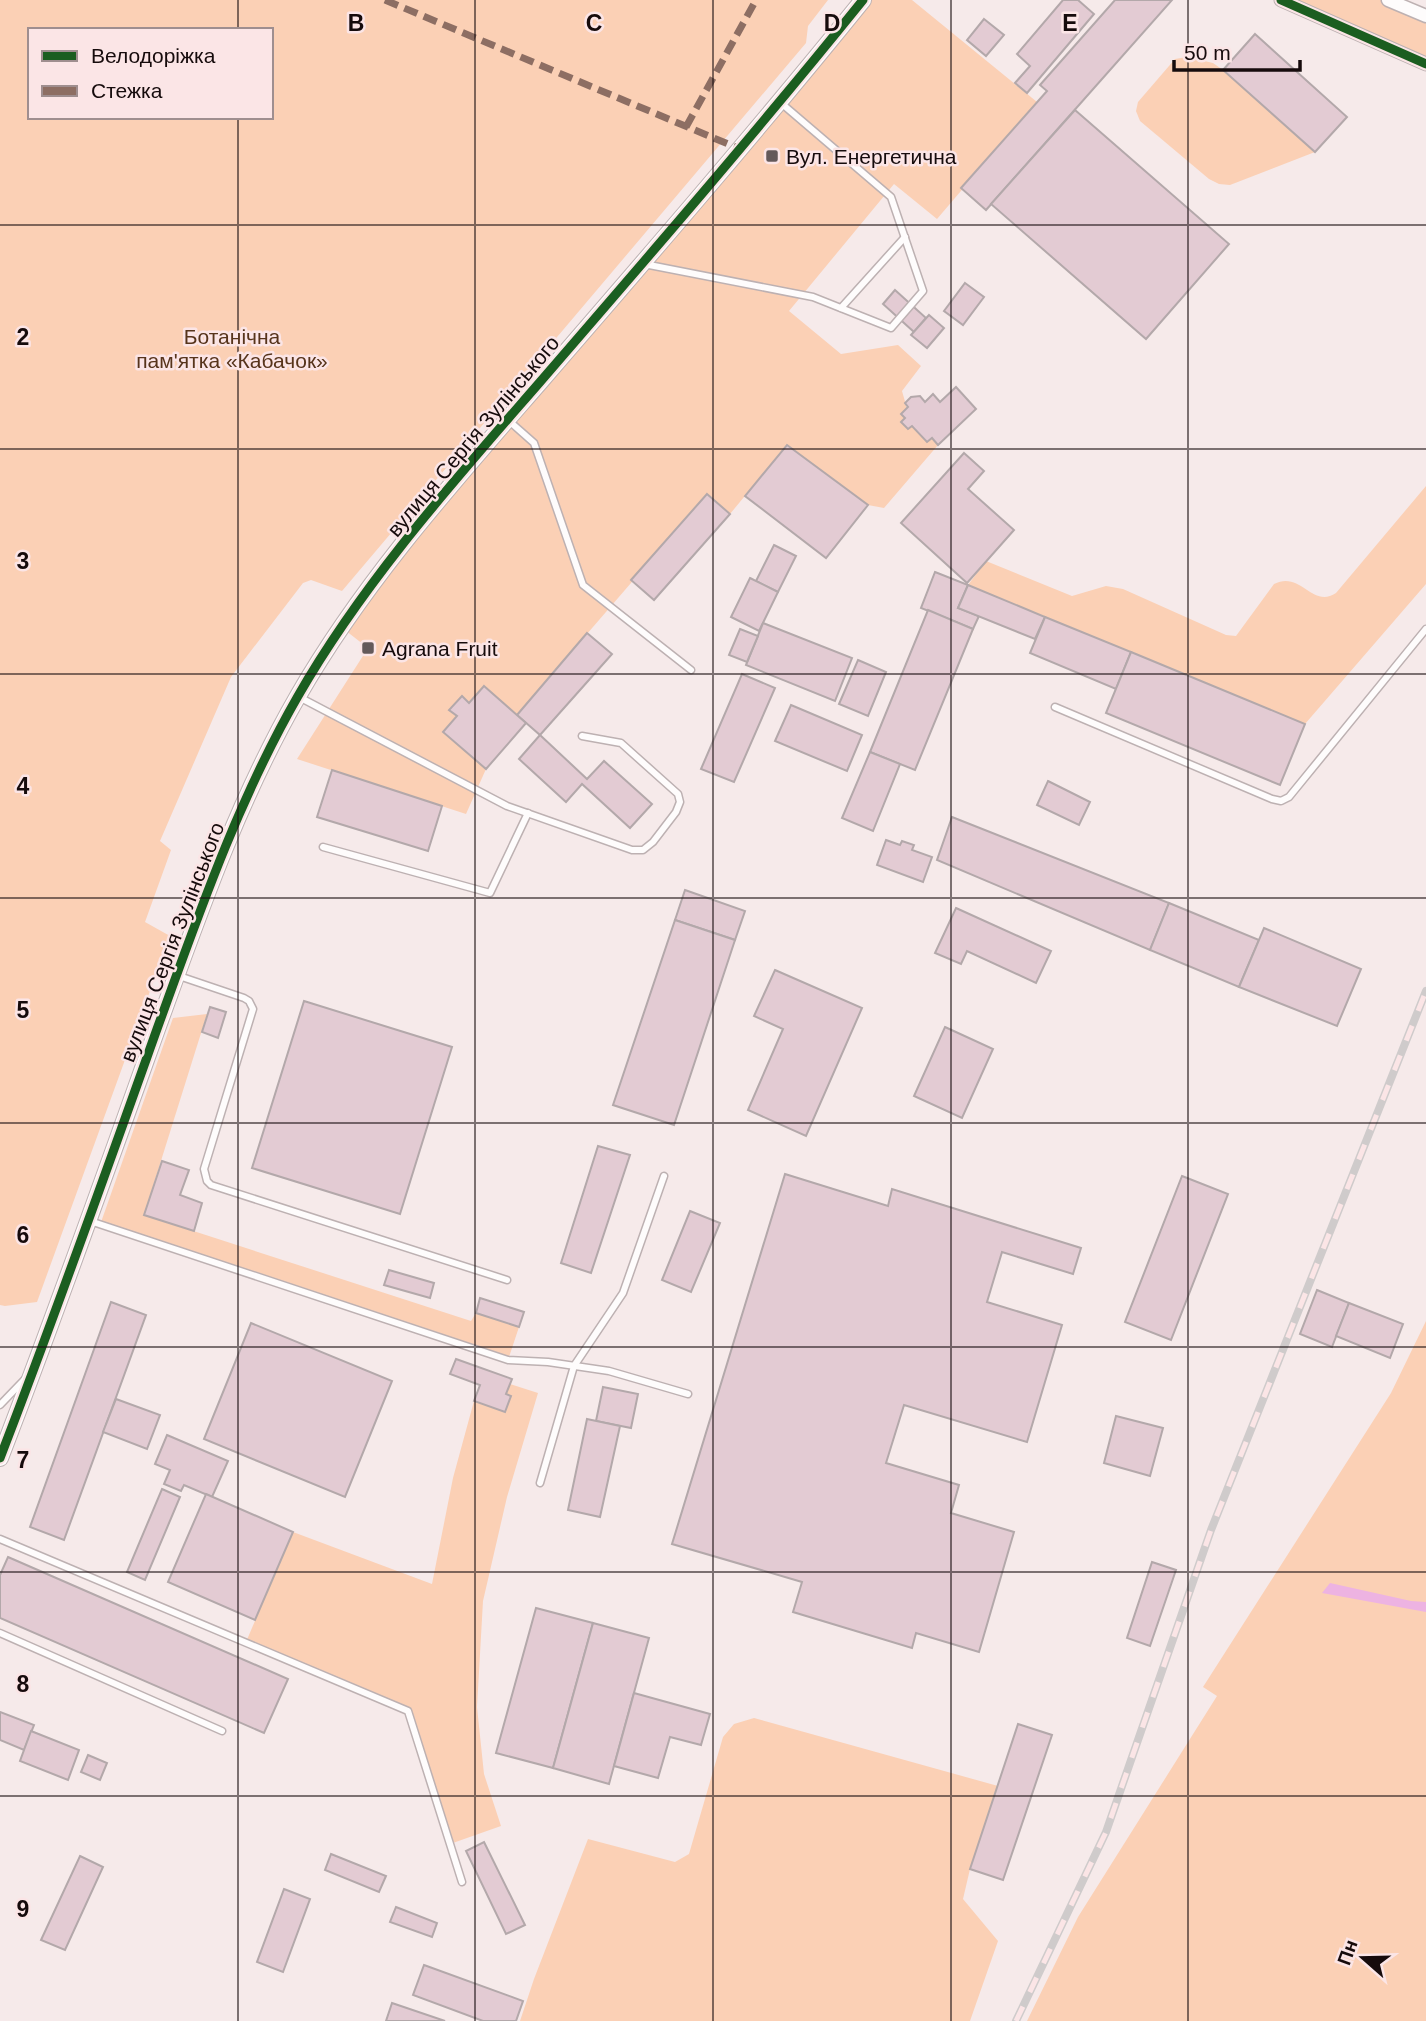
<svg xmlns="http://www.w3.org/2000/svg" width="1426" height="2021" font-family="Helvetica,sans-serif">
	<rect width="100%" height="100%" fill="#f6eaea"/>
	<g fill="#fbd0b5" fill-rule="evenodd">
		<path d="M0,0H828L808,26L806,43L342,591L311,580L303,583L231,677L160,841L171,850L145,922L170,936L37,1302L5,1306L0,1305ZM30,30H271V117H30Z"/>
		<polygon points="863,0 912,0 1037,102 937,219 894,184 789,311 841,354 898,345 921,366 902,391 912,426 927,442 932,438 938,445 884,508 868,505 787,445 730,514 707,495 517,715 484,686 469,703 462,696 450,710 457,716 444,731 486,769 466,814 297,759 368,648 341,627"/>
		<polygon points="1282,0 1388,0 1426,16 1426,64"/>
		<polygon points="1187,57 1213,63 1223,70 1315,152 1230,185 1219,184 1209,179 1140,121 1136,111 1138,102 1175,59"/>
		<path d="M1426,486V584L1305,724L968,585L986,561L1072,596L1106,586L1123,589L1226,635L1236,636L1274,584C1301,570 1312,609 1336,593Z"/>
		<polygon points="207,1014 144,1215 471,1321 476,1313 519,1327 508,1360 100,1225 173,1018"/>
		<polygon points="1426,1321 1426,2021 1027,2021 1078,1917 1217,1696 1203,1687 1391,1393"/>
		<polygon points="510,1384 538,1393 507,1497 483,1601 477,1707 484,1774 501,1826 450,1844 408,1711 246,1642 293,1532 432,1584 453,1478 474,1401 505,1412 511,1396 506,1394"/>
		<polygon points="754,1718 998,1786 970,1869 963,1899 998,1941 970,2021 520,2021 534,1979 588,1839 675,1862 689,1854 723,1737 734,1724"/>
	</g>
	<polygon fill="#edb3e2" points="1330,1583 1411,1601 1426,1602 1426,1612 1322,1593"/>
	<g fill="#e3cbd3" stroke="#b3a8aa" stroke-width="2">
		<polygon points="1063,0 1078,0 1094,14 1027,93 1015,83 1030,66 1017,54"/>
		<polygon points="1115,0 1172,0 986,210 961,188 1047,91 1040,85"/>
		<polygon points="984,19 1004,35 986,56 967,40"/>
		<polygon points="1255,34 1347,117 1315,152 1223,70"/>
		<polygon points="1075,110 1229,244 1146,339 991,204"/>
		<polygon points="965,283 984,297 963,325 944,311"/>
		<polygon points="895,290 926,318 914,332 883,304"/>
		<polygon points="929,315 944,328 927,348 911,335"/>
		<polygon points="956,387 976,409 938,445 932,438 927,442 912,426 908,429 901,422 905,418 901,414 908,407 905,403 911,397 920,396 925,402 933,394 940,402"/>
		<polygon points="787,445 868,505 826,558 745,496"/>
		<polygon points="964,453 984,471 968,489 1014,530 967,583 901,523"/>
		<polygon points="707,494 730,514 654,600 631,580"/>
		<polygon points="774,545 796,556 778,592 756,581"/>
		<polygon points="935,572 968,585 958,608 979,616 973,629 921,608"/>
		<polygon points="750,578 778,592 759,631 731,617"/>
		<polygon points="968,585 1045,617 1035,639 958,608"/>
		<polygon points="928,610 973,629 915,770 870,752"/>
		<polygon points="1045,617 1131,652 1116,689 1030,653"/>
		<polygon points="763,623 852,658 835,701 746,665"/>
		<polygon points="740,629 758,636 747,662 729,655"/>
		<polygon points="587,633 612,654 540,735 517,715"/>
		<polygon points="1131,652 1305,724 1280,785 1106,713"/>
		<polygon points="858,660 886,672 868,716 839,704"/>
		<polygon points="742,674 775,688 734,782 701,769"/>
		<polygon points="484,686 526,723 486,769 443,732 457,716 449,710 462,696 469,703"/>
		<polygon points="791,705 862,735 847,771 775,741"/>
		<polygon points="540,735 587,779 604,761 652,804 630,828 582,784 566,802 519,759"/>
		<polygon points="870,752 900,764 873,831 842,818"/>
		<polygon points="332,770 442,806 428,851 317,817"/>
		<polygon points="1048,781 1090,802 1079,825 1037,805"/>
		<polygon points="952,817 1169,903 1150,950 937,860"/>
		<polygon points="886,840 900,845 902,841 914,845 912,850 932,857 923,882 877,865"/>
		<polygon points="685,890 745,911 735,940 675,920"/>
		<polygon points="1169,903 1259,940 1239,987 1150,950"/>
		<polygon points="956,908 1051,951 1036,983 967,951 961,964 935,953"/>
		<polygon points="675,920 735,940 674,1125 613,1105"/>
		<polygon points="1264,928 1361,969 1337,1026 1239,987"/>
		<polygon points="775,970 862,1008 806,1136 748,1110 783,1029 754,1016"/>
		<polygon points="304,1001 452,1047 400,1214 252,1168"/>
		<polygon points="210,1007 226,1012 218,1038 202,1032"/>
		<polygon points="945,1027 993,1049 962,1118 914,1096"/>
		<polygon points="598,1146 630,1155 591,1273 561,1263"/>
		<polygon points="162,1161 189,1170 180,1195 202,1203 194,1231 144,1215"/>
		<polygon points="785,1174 888,1206 892,1189 1081,1248 1073,1274 1002,1252 987,1302 1062,1325 1027,1442 904,1405 886,1463 959,1485 951,1513 1014,1532 979,1652 916,1633 912,1648 793,1612 802,1582 672,1544"/>
		<polygon points="1182,1176 1228,1194 1171,1340 1125,1322"/>
		<polygon points="690,1211 720,1223 691,1292 662,1280"/>
		<polygon points="389,1270 434,1283 430,1298 384,1285"/>
		<polygon points="1317,1290 1349,1303 1332,1347 1300,1334"/>
		<polygon points="480,1298 524,1312 519,1327 476,1313"/>
		<polygon points="111,1302 146,1315 64,1540 30,1527"/>
		<polygon points="1349,1303 1403,1324 1390,1358 1336,1336"/>
		<polygon points="251,1323 392,1381 345,1497 204,1439"/>
		<polygon points="456,1359 512,1379 506,1394 511,1396 505,1412 474,1401 480,1385 450,1374"/>
		<polygon points="603,1387 638,1394 631,1428 596,1421"/>
		<polygon points="116,1399 160,1415 147,1449 103,1432"/>
		<polygon points="1116,1416 1163,1428 1150,1476 1104,1463"/>
		<polygon points="587,1419 620,1426 600,1517 568,1510"/>
		<polygon points="167,1435 228,1461 212,1497 184,1485 181,1491 164,1484 170,1470 155,1464"/>
		<polygon points="162,1489 180,1497 145,1580 127,1572"/>
		<polygon points="206,1494 293,1532 255,1620 168,1582"/>
		<polygon points="8,1557 288,1679 264,1733 0,1618 0,1575"/>
		<polygon points="1152,1562 1176,1570 1150,1646 1127,1638"/>
		<polygon points="536,1608 593,1623 553,1768 496,1753"/>
		<polygon points="593,1623 649,1638 609,1784 553,1768"/>
		<polygon points="634,1693 710,1714 701,1745 670,1737 658,1778 614,1766"/>
		<polygon points="0,1712 34,1725 24,1750 0,1740"/>
		<polygon points="1018,1724 1052,1735 1003,1880 970,1869"/>
		<polygon points="31,1731 79,1750 68,1780 20,1761"/>
		<polygon points="88,1755 107,1763 100,1780 81,1772"/>
		<polygon points="484,1842 525,1925 506,1934 466,1851"/>
		<polygon points="331,1854 386,1876 379,1892 325,1870"/>
		<polygon points="80,1856 103,1867 65,1950 41,1940"/>
		<polygon points="284,1889 310,1899 283,1972 257,1962"/>
		<polygon points="396,1907 437,1923 432,1937 390,1922"/>
		<polygon points="424,1965 523,2001 516,2021 483,2021 413,1995"/>
		<polygon points="392,2003 445,2021 386,2021"/>
	</g>
	<g fill="none" stroke-linecap="round" stroke-linejoin="round">
		<defs>
			<g id="service">
				<polyline points="644,264 813,297 891,328 923,291 891,197 781,103"/>
				<polyline points="841,308 905,237"/>
				<polyline points="509,421 534,443 583,585 691,670"/>
				<polyline points="299,697 507,806 632,850 643,850 653,842 676,812 680,802 678,794 621,743 582,736"/>
				<polyline points="1055,707 1272,799 1281,801 1289,797 1426,629"/>
				<polyline points="323,847 490,893 528,813"/>
				<polyline points="179,976 244,998 249,1001 253,1009 204,1169 207,1181 211,1185 507,1280"/>
				<polyline points="90,1221 508,1360 548,1362 609,1371 688,1394"/>
				<polyline points="0,1405 25,1379"/>
				<polyline points="540,1483 574,1366 623,1293 664,1176"/>
				<polyline points="0,1539 408,1711 462,1882"/>
				<polyline points="0,1633 222,1731"/>
			</g>
			<g id="minor">
				<polyline points="1281,0 1426,64"/>
				<polyline points="1388,0 1426,16"/>
			</g>
			<path id="tertiary" d="M0,1458C55,1316 106,1172 157,1029C198,916 238,800 298,696C364,581 454,481 540,382C649,256 758,130 863,0"/>
		</defs>
		<use href="#service" stroke="#bdb1b2" stroke-width="9"/>
		<use href="#minor" stroke="#bdb1b2" stroke-width="15"/>
		<use href="#tertiary" stroke="#bdb1b2" stroke-width="18"/>
		<use href="#service" stroke="#fefcfc" stroke-width="6"/>
		<use href="#minor" stroke="#fefcfc" stroke-width="12"/>
		<use href="#tertiary" stroke="#fefcfc" stroke-width="16"/>
		<defs>
			<polyline id="rail" points="1016,2021 1106,1832 1211,1530 1426,991"/>
		</defs>
		<use href="#rail" stroke="#cfcbcb" stroke-width="8"/>
		<use href="#rail" stroke="#fbe5e6" stroke-width="5" stroke-dasharray="16" stroke-linecap="butt"/>
		<g stroke="#8d6e63" stroke-width="7" stroke-dasharray="14 7" stroke-linecap="butt">
			<polyline points="385,0 740,149"/>
			<polyline points="686,127 756,0"/>
		</g>
		<defs>
			<g id="cycleway">
				<polyline points="1281,0 1426,64"/>
				<path d="M0,1458C55,1316 106,1172 157,1029C198,916 238,800 298,696C364,581 454,481 540,382C649,256 758,130 863,0"/>
			</g>
		</defs>
		<use href="#cycleway" stroke="#fbe5e6" stroke-width="13"/>
		<use href="#cycleway" stroke="#1b5e20" stroke-width="9"/>
	</g>
	<path fill="none" stroke="#160b0c" stroke-width="2" stroke-opacity="0.55" d="M238,0V30M475,0V2021M713,0V2021M951,0V2021M1188,0V2021M238,117V2021M0,225H1426M0,449H1426M0,674H1426M0,898H1426M0,1123H1426M0,1347H1426M0,1572H1426M0,1796H1426"/>
	<g fill="#64595a" stroke="#fbe5e6" stroke-width="2.5">
		<rect x="765" y="149" width="14" height="14" rx="3.5"/>
		<rect x="361" y="641" width="14" height="14" rx="3.5"/>
	</g>
	<g text-anchor="middle" dominant-baseline="central" stroke-width="5" stroke-linejoin="round" paint-order="stroke">
		<g font-size="21" fill="#160b0c" stroke="#fbe5e6" text-anchor="start">
			<text x="786" y="156">Вул. Енергетична</text>
			<text x="382" y="648">Agrana Fruit</text>
		</g>
		<g font-size="21" fill="#57341b" stroke="#fbe5e6">
			<text x="232" y="336">Ботанічна<tspan x="232" dy="24">пам'ятка «Кабачок»</tspan></text>
		</g>
		<g font-size="21" fill="#160b0c" stroke="#fbe5e6">
			<text transform="translate(473 436) rotate(-50)">вулиця Сергія Зулінського</text>
			<text transform="translate(172 942) rotate(-69)">вулиця Сергія Зулінського</text>
		</g>
	</g>
	<g font-size="23" text-anchor="middle" font-weight="bold" fill="#160b0c" stroke="#fbe5e6" stroke-width="5" stroke-linejoin="round" paint-order="stroke">
		<text x="356" y="31">B</text>
		<text x="594" y="31">C</text>
		<text x="832" y="31">D</text>
		<text x="1070" y="31">E</text>
		<text x="23" y="345">2</text>
		<text x="23" y="569">3</text>
		<text x="23" y="794">4</text>
		<text x="23" y="1018">5</text>
		<text x="23" y="1243">6</text>
		<text x="23" y="1468">7</text>
		<text x="23" y="1692">8</text>
		<text x="23" y="1917">9</text>
	</g>
	<rect x="28" y="28" width="245" height="91" fill="#fbe5e6" stroke="#9f8e8f" stroke-width="2"/>
	<rect x="42" y="51" width="35" height="10" fill="#1b5e20" stroke="#9f8e8f" stroke-width="2"/>
	<text x="91" y="63" font-size="21" fill="#160b0c">Велодоріжка</text>
	<rect x="42" y="86" width="35" height="10" fill="#8d6e63" stroke="#9f8e8f" stroke-width="2"/>
	<text x="91" y="98" font-size="21" fill="#160b0c">Стежка</text>
	<g transform="translate(1363 1958) rotate(290)" stroke="#fbe5e6" stroke-width="5" paint-order="stroke">
	<path d="M0-5L12 26L0 18L-12 26Z" fill="#160b0c"/>
	<text y="-10" font-size="19" font-weight="bold" text-anchor="middle" fill="#160b0c">Пн</text>
	</g>
	<path d="M1174 60v10h126v-10" fill="none" stroke="#160b0c" stroke-width="3.5"/>
	<text x="1184" y="60" font-size="21" fill="#160b0c" stroke="#fbe5e6" stroke-width="5" paint-order="stroke">50 m</text>
</svg>
